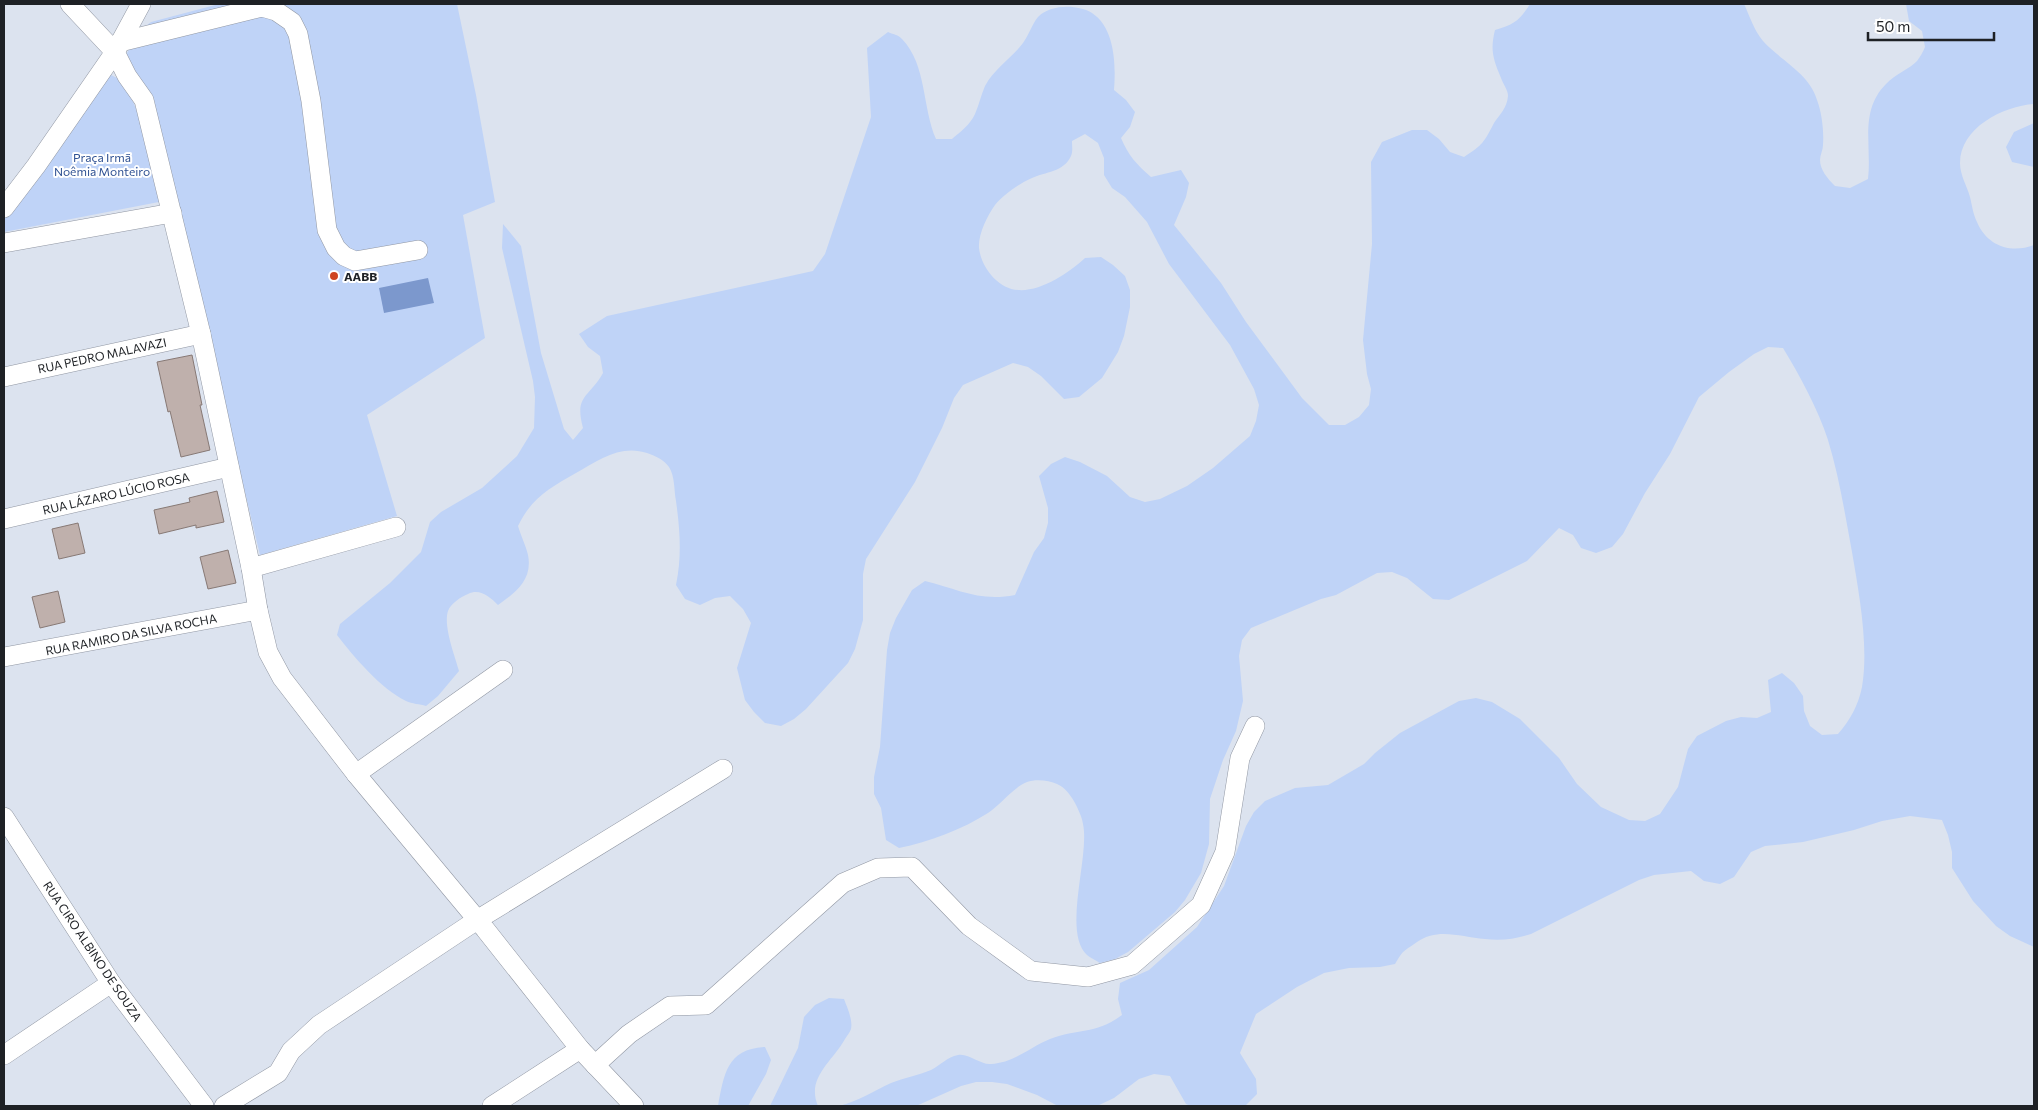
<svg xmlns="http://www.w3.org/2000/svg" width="2038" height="1110" font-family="Commissioner,sans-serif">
	<rect width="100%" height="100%" fill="#dce3ef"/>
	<g fill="#bfd3f7">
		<polygon points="219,4 457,4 476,95 495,202 463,215 485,338 367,415 397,516 260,555 178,212 154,100 131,77 125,57 138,32 151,22"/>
		<path d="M1530,4H1744C1750,17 1754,30 1763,41C1781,61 1809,73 1817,100C1822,113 1824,132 1823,145C1823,150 1820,155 1820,160C1820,170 1828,179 1835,186L1850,188L1868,179C1872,146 1859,111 1886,84C1895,74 1911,68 1917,61C1920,57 1923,52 1925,47L1922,31L1909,21L1906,4H2034V104C2003,106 1960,128 1960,163C1960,175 1967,186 1970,197C1972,205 1973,214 1977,222C1987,246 2011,254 2034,245V947L2010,936L1996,926L1973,901L1952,868V852L1948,835L1942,820L1910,816L1882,821L1854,830L1803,842L1765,846L1751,852L1734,877L1720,884L1704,881L1691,871L1654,875L1639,880L1531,934C1516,939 1501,941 1485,939C1461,937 1438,927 1417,942C1403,952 1404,949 1395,964L1380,967L1349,968L1324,973L1297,987L1256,1014L1240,1053L1256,1079L1257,1094L1245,1106H1191L1186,1104L1170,1076L1154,1074L1139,1079L1114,1098L1097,1106H1058L1037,1095L1007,1084L992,1082H976L961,1086L916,1106H839C858,1101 874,1091 891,1083C904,1078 919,1075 931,1070C941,1065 947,1057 958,1055C969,1053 980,1065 991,1064C1014,1063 1030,1047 1050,1039C1078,1028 1095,1035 1122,1015L1118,999L1120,983L1149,970L1197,927L1224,886L1246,826L1254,812L1265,801L1295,788L1328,785L1364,764L1375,753L1400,733L1459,701L1476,698L1492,702L1520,719L1559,758L1577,784L1601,807L1629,820L1645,821L1660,814L1678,787L1688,749L1697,736L1726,721L1741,717L1757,718L1771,712L1768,680L1782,673L1794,683L1803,696L1804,711L1810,726L1822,735L1838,734C1850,720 1858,706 1862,687C1869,646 1859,593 1852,552C1845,514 1839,476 1828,440C1818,409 1800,376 1783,348L1768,347L1754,354L1729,372L1699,397L1670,454L1645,493L1623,534L1612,547L1596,553L1581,548L1573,535L1559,528L1527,561L1449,600L1433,599L1407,578L1392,572L1377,573L1336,595L1321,599L1251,628L1242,640L1239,656L1243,701L1236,731L1223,760L1210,799L1209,844L1201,873L1185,900L1175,912L1128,952L1115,959L1100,963C1096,960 1090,958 1087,955C1062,932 1090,856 1083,824C1082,817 1078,809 1075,803C1071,796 1065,787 1057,784C1049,780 1035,779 1027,782C1014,787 1000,805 988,813C963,829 929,842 899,848L886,840L881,808L874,794V777L880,747L887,650L890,633L896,618L912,590L925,581C958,589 979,602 1015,595L1034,552L1044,538L1048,523V508L1039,476L1051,464L1065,457L1080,462L1107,476L1130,497L1145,502L1160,499L1187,486L1213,468L1250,436L1256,421L1259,405L1254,389L1230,345L1169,264L1147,222L1125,197L1112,188L1104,175V158L1098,143L1085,134L1072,141C1072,145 1073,152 1071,156C1064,172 1045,172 1032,178C1020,183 1003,195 995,205C987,216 978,235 979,248C981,267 998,289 1018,290C1040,292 1069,273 1085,258L1101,257L1113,265L1125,276L1130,290V307L1124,336L1118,352L1102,378L1079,397L1064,399L1041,376L1028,367L1013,363L963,385L954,398L942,428L915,482L866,559L863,574V620L855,649L848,663L806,709L794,719L781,726L765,723L754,712L745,700L737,668L751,623L743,609L730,596L715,598L700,605L685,599L676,585C682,556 680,530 676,501C674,491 675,476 669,467C664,460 656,456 647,453C621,444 598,460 576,473C550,488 532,497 518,526C521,536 526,546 528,555C533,580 515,593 498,605C490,597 480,588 468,594C461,597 451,603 448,611C443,626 455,656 459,671L438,696L426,706C420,704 412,704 406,701C381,689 354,657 337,635L340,624L390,583L421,552L430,522L441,512L482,488L517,456L534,428L535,397L533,381L502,248L503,224L521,246L541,353L564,429L573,440L583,428C574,395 589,398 603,373L600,356L588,347L579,334L607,316L813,271L825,254L871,117L867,48L888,32C892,34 899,35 902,39C927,65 922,107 936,139H952C960,132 970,125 975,114C979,105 981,95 985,86C995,68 1011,59 1023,43C1029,35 1032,24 1038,17C1050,4 1078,4 1092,13C1115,28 1116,65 1114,90L1126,100L1135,112L1130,127L1121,138C1128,155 1137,165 1151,177L1181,170L1189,183L1186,197L1174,225L1221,283L1246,322L1302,398L1329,425H1345L1359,417L1369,405L1371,389L1367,374L1363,340L1372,244L1371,162L1382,142L1412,130H1427L1439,139L1450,152L1464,157C1483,145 1484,142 1494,123C1500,114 1507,108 1508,96C1508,90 1503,84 1501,78C1493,59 1490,50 1495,30C1514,25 1520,20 1530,4Z"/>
		<polygon points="111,75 117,78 129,92 137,111 164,201 4,232 4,216 104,76"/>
		<polygon points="2034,123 2034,167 2012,162 2006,147 2014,132"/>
		<path d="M829,998L844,999C847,1007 853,1020 851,1029C850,1032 847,1036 845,1039C832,1062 806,1078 818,1106H770L798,1048L804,1017L815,1005Z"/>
		<path d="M765,1047L771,1060L766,1074L748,1106H718C724,1074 727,1049 765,1047Z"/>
	</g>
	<polygon fill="#7c98cd" points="428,278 434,303 384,313 379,288"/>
	<g fill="#bfb0ac" stroke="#877975">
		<polygon points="192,355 202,405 200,405 210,450 181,457 170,411 168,412 157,362"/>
		<polygon points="217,491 224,522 196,528 196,525 159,534 154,510 190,502 189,498"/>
		<polygon points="78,523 85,553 59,559 52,529"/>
		<polygon points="228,550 236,583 208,589 200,557"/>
		<polygon points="58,591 65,622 40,628 32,597"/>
	</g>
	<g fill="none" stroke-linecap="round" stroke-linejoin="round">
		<defs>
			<g id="minor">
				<polyline points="70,4 115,52 127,76 144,100 201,334 251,568 258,610 268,652 282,678 356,774 485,929 580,1049 634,1106"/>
				<polyline points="120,42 262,7 276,11 292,22 298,34 311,101 327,230 336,248 344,256 355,261 418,250"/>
				<polyline points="4,208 36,166 115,52 141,4"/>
				<polyline points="4,243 172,213"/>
				<polyline points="4,377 201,334"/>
				<polyline points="4,519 229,467"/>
				<polyline points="251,568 396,527"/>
				<polyline points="4,657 258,610"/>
				<polyline points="356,774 503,670"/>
				<polyline points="4,817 111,983 204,1106"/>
				<polyline points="4,1055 111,983"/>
				<polyline points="595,1065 629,1034 670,1006 706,1005 843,883 878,868 912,867 969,926 1031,971 1088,977 1132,965 1201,905 1225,852 1240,758 1255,726"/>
				<polyline points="224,1106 278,1073 291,1051 319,1025 477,920 723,769"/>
				<polyline points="492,1106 580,1049"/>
			</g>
		</defs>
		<use href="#minor" stroke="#9197a3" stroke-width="20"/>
		<use href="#minor" stroke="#fff" stroke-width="19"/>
	</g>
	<circle fill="#ce4420" stroke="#fff" stroke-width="2" cx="334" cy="276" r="5"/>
	<g text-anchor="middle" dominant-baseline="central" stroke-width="4" stroke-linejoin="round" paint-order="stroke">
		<g font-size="12" fill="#305293" stroke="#fff">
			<text x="102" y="157">Praça Irmã<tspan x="102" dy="14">Noêmia Monteiro</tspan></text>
		</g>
		<g font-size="12" font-weight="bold" fill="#1e2125" stroke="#fff" text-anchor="start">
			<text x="344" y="276">AABB</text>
		</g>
		<g font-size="12" fill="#1e2125" stroke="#fff">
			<text transform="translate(102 355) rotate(-12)">RUA PEDRO MALAVAZI</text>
			<text transform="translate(116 493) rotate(-13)">RUA LÁZARO LÚCIO ROSA</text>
			<text transform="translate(131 634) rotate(-11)">RUA RAMIRO DA SILVA ROCHA</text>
			<text transform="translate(93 951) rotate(56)">RUA CIRO ALBINO DE SOUZA</text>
		</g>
	</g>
	<rect width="2038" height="1110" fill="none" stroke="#1e2125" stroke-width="10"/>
	<path d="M1868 32v8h126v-8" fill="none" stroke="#1e2125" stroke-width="2.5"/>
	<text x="1876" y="32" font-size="15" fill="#1e2125" stroke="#ffffff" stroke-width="4" paint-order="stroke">50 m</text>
</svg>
